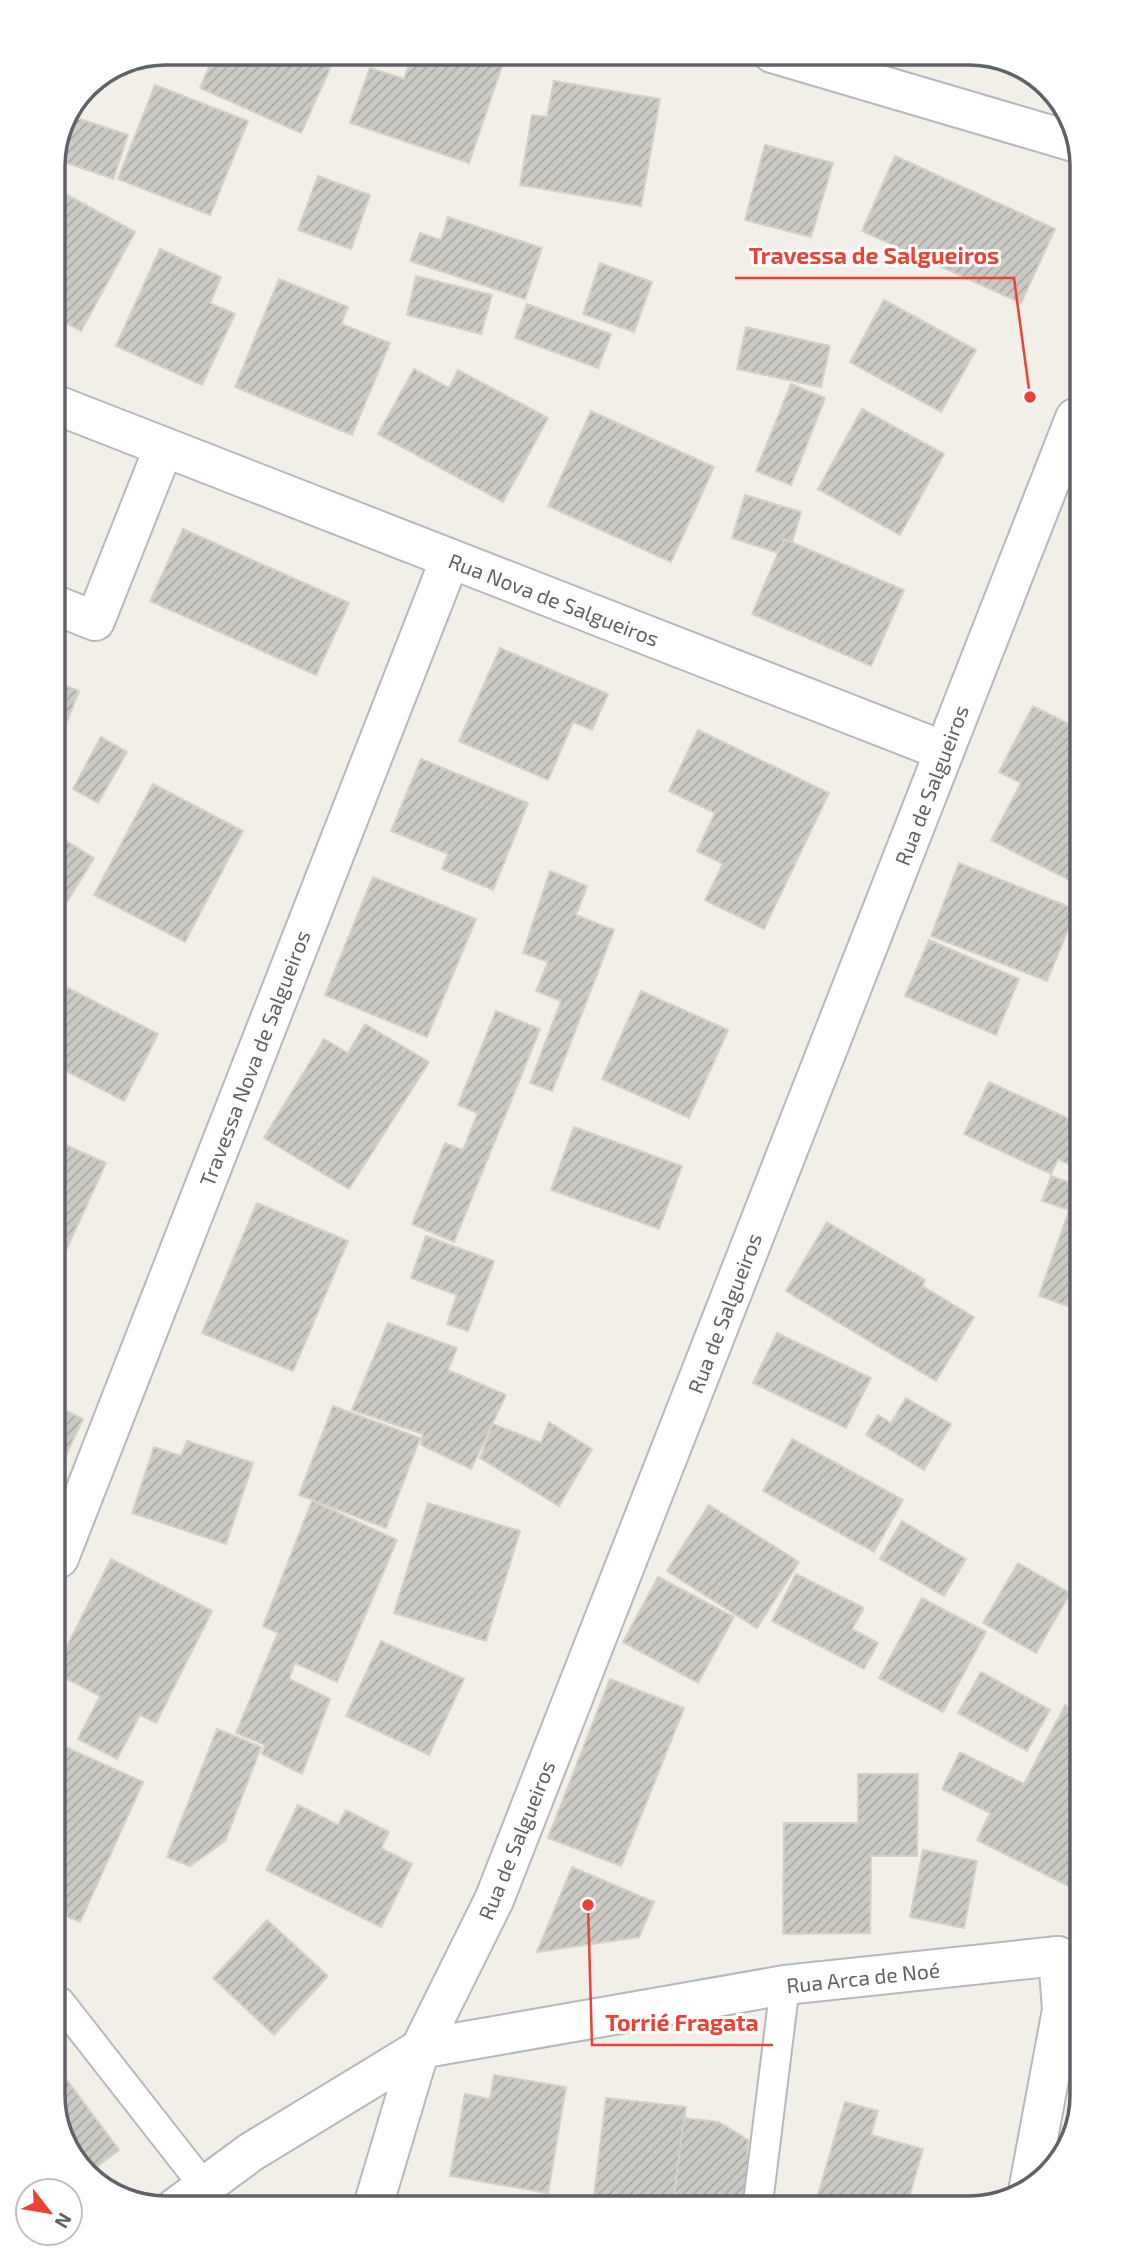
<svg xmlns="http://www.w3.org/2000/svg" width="1135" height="2261" font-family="'Exo 2',sans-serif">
	<defs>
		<pattern id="building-hatch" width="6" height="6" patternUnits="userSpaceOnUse" patternTransform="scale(1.75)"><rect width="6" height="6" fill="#cccac5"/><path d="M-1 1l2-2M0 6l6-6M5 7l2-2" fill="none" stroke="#a9a8a4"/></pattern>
	</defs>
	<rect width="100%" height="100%" fill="#f1efe8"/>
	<g fill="url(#building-hatch)" stroke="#d6d1c6" stroke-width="2">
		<polygon points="215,53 337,53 301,133 200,88"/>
		<polygon points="412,53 473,53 503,63 469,163 350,123 370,68 404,79"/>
		<polygon points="554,81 660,99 641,206 520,185 532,115 547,117"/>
		<polygon points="155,85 248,121 210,215 118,179"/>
		<polygon points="79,100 82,101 77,118 128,135 113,179 53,158"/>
		<polygon points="765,145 833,163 811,237 745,220"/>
		<polygon points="895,156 1055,229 1021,303 862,231"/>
		<polygon points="318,176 370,195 351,249 298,230"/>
		<polygon points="60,191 135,232 81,331 53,316 53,204"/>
		<polygon points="448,217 542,248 525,299 410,261 420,233 441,240"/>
		<polygon points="160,249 221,277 210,303 235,314 202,385 116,346"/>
		<polygon points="600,263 652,282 634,332 583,314"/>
		<polygon points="416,276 492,295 481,334 407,315"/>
		<polygon points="279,279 348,307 341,324 390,343 352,435 235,387"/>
		<polygon points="884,300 976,350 941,412 850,362"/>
		<polygon points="527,304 611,334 598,368 515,338"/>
		<polygon points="746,327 830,346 821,387 737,369"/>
		<polygon points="414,369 449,388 458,370 548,418 503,502 378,434"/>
		<polygon points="791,384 825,398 791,485 756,471"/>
		<polygon points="862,409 944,454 900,535 818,489"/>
		<polygon points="591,411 714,467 671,562 548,506"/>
		<polygon points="745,495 801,512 788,556 732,538"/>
		<polygon points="183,529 349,603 316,675 150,601"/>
		<polygon points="784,539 904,590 871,666 752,614"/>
		<polygon points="500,648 608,694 592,730 573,722 548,780 459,741"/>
		<polygon points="55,681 79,691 55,752"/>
		<polygon points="1033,706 1077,728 1077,884 991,840 1021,783 999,772"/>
		<polygon points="698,730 829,793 764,929 705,900 723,864 697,851 715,813 669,791"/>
		<polygon points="101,737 127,752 98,803 73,789"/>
		<polygon points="421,759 528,803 493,890 442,869 448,854 391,831"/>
		<polygon points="153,784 243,831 185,942 94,895"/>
		<polygon points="63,839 94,858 60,913 56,910 56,851"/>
		<polygon points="959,863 1077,910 1075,929 1069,927 1047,981 931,936"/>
		<polygon points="550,871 587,886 576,915 614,930 552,1091 530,1083 561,1001 536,991 548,962 523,953"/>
		<polygon points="373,877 476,919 427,1037 325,995"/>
		<polygon points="929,940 1019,979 996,1035 905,996"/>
		<polygon points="68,988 158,1034 124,1101 56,1066 56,1011"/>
		<polygon points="641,991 728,1030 689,1118 602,1079"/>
		<polygon points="496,1011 540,1029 454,1242 412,1224 445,1143 463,1150 478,1113 458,1105"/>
		<polygon points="365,1024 429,1062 349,1189 264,1138 324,1039 348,1053"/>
		<polygon points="989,1082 1078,1123 1078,1132 1071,1147 1078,1151 1079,1169 1058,1159 1051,1174 964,1134"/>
		<polygon points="574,1127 682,1166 659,1229 551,1190"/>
		<polygon points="57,1141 106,1163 57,1270"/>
		<polygon points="1051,1176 1079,1186 1079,1310 1039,1296 1069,1210 1042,1201"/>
		<polygon points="257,1203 348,1241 293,1371 202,1333"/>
		<polygon points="827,1222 925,1280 922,1286 974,1317 936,1381 786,1291"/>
		<polygon points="426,1236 494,1261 468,1331 447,1324 457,1295 411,1278"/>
		<polygon points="388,1323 457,1348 448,1370 506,1395 471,1469 421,1445 423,1434 352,1410"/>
		<polygon points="777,1333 871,1378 846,1428 753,1383"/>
		<polygon points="906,1398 951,1424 924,1470 866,1435 878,1415 891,1423"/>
		<polygon points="333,1406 420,1438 386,1528 299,1495"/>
		<polygon points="58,1407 83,1419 58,1472"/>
		<polygon points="549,1422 592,1449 559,1506 480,1458 493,1424 541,1443"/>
		<polygon points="792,1439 903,1500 874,1552 763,1491"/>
		<polygon points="187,1441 253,1463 226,1544 132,1513 154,1447 181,1456"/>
		<polygon points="312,1501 397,1540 337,1682 295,1663 289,1679 330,1699 302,1774 262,1754 265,1745 236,1733 278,1633 263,1626"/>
		<polygon points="428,1503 520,1531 486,1641 394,1613"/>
		<polygon points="709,1505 799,1562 757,1628 667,1571"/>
		<polygon points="902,1521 966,1559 944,1596 880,1559"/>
		<polygon points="111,1559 212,1611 156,1723 140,1715 117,1759 78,1739 100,1696 59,1675 59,1662"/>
		<polygon points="1018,1563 1070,1593 1036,1653 983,1623"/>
		<polygon points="796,1574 864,1608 852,1629 878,1643 864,1669 772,1621"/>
		<polygon points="658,1577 734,1617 698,1683 623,1642"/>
		<polygon points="922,1598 986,1632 943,1712 879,1678"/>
		<polygon points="381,1641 464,1679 429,1755 346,1716"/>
		<polygon points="981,1672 1050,1710 1027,1751 958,1713"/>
		<polygon points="610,1679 684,1708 621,1866 548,1838"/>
		<polygon points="1065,1705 1081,1713 1080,1892 977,1840 990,1813 942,1789 960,1752 1024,1784"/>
		<polygon points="217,1729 261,1747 225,1841 190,1866 167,1857"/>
		<polygon points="59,1744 143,1782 80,1922 60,1913"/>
		<polygon points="858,1774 918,1774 917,1856 871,1856 870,1933 783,1934 784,1823 858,1823"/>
		<polygon points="298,1805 338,1825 346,1810 389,1832 381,1848 412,1864 381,1927 266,1870"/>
		<polygon points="923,1850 977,1861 964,1928 910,1917"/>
		<polygon points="572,1867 654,1902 639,1937 537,1952"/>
		<polygon points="267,1920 328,1976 274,2035 213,1978"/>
		<polygon points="61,2072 119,2150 88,2173 61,2138"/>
		<polygon points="494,2075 566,2087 548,2193 450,2176 465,2094 490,2099"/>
		<polygon points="606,2098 686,2107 673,2203 593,2204"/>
		<polygon points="845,2102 878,2111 871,2135 923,2149 908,2201 816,2202"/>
		<polygon points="684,2118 719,2122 748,2140 747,2154 756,2155 750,2203 673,2203"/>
	</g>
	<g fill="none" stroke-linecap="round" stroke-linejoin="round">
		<defs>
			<g id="service">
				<polyline points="60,2002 204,2186"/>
				<polyline points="758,2203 785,1985"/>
			</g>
			<g id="minor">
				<polyline points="772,53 1074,142"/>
				<polyline points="54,404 944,751"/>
				<polyline points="55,605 95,621 164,447"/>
				<polyline points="59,1558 450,559"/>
				<polyline points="1029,2186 1062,2010 1058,1956"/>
				<polyline points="175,2208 251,2152 420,2049 785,1985 1058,1956"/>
			</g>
			<polyline id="tertiary" points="373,2206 420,2049 494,1900 1075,418"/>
		</defs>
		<use href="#service" stroke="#b5b8bc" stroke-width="32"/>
		<use href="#minor" stroke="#b5b8bc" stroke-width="42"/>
		<use href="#tertiary" stroke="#b5b8bc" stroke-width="42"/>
		<use href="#service" stroke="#fff" stroke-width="28"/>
		<use href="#minor" stroke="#fff" stroke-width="38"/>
		<use href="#tertiary" stroke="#fff" stroke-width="38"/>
	</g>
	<g text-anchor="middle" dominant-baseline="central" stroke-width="6" stroke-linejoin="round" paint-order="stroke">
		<g font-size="21" fill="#5f6368" stroke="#fff">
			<text transform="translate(554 599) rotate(21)">Rua Nova de Salgueiros</text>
			<text transform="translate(931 785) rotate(-69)">Rua de Salgueiros</text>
			<text transform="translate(254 1058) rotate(-69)">Travessa Nova de Salgueiros</text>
			<text transform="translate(724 1313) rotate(-69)">Rua de Salgueiros</text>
			<text transform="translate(516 1840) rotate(-68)">Rua de Salgueiros</text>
			<text transform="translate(863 1977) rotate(-6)">Rua Arca de Noé</text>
		</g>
	</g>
	<path d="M0 0H1135V2261H0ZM166 65H969A101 101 0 0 1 1070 166V2095A101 101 0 0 1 969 2196H166A101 101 0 0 1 65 2095V166A101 101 0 0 1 166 65Z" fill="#fff" fill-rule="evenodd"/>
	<path fill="none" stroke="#5f6368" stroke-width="3.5" d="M166 65H969A101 101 0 0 1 1070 166V2095A101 101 0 0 1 969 2196H166A101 101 0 0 1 65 2095V166A101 101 0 0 1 166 65Z"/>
	<path fill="none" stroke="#ea4335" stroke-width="2.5" d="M1030 397L1014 278H735M588 1905L592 2045H773"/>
	<g fill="#ea4335" stroke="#fff" stroke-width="2.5">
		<circle cx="1030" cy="397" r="7"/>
		<circle cx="588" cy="1905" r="7"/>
	</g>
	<g font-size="23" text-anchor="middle" font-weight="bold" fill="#ea4335" stroke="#fff" stroke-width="6" stroke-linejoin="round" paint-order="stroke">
		<text x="874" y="264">Travessa de Salgueiros</text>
		<text x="682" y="2031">Torrié Fragata</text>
	</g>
	<g transform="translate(49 2212) rotate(121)"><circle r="33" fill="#ffffff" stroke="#bfc1c3" stroke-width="2"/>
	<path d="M0-5L12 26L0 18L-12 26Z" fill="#ea4335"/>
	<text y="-10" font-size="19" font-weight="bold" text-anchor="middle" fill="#5f6368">N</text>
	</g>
</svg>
